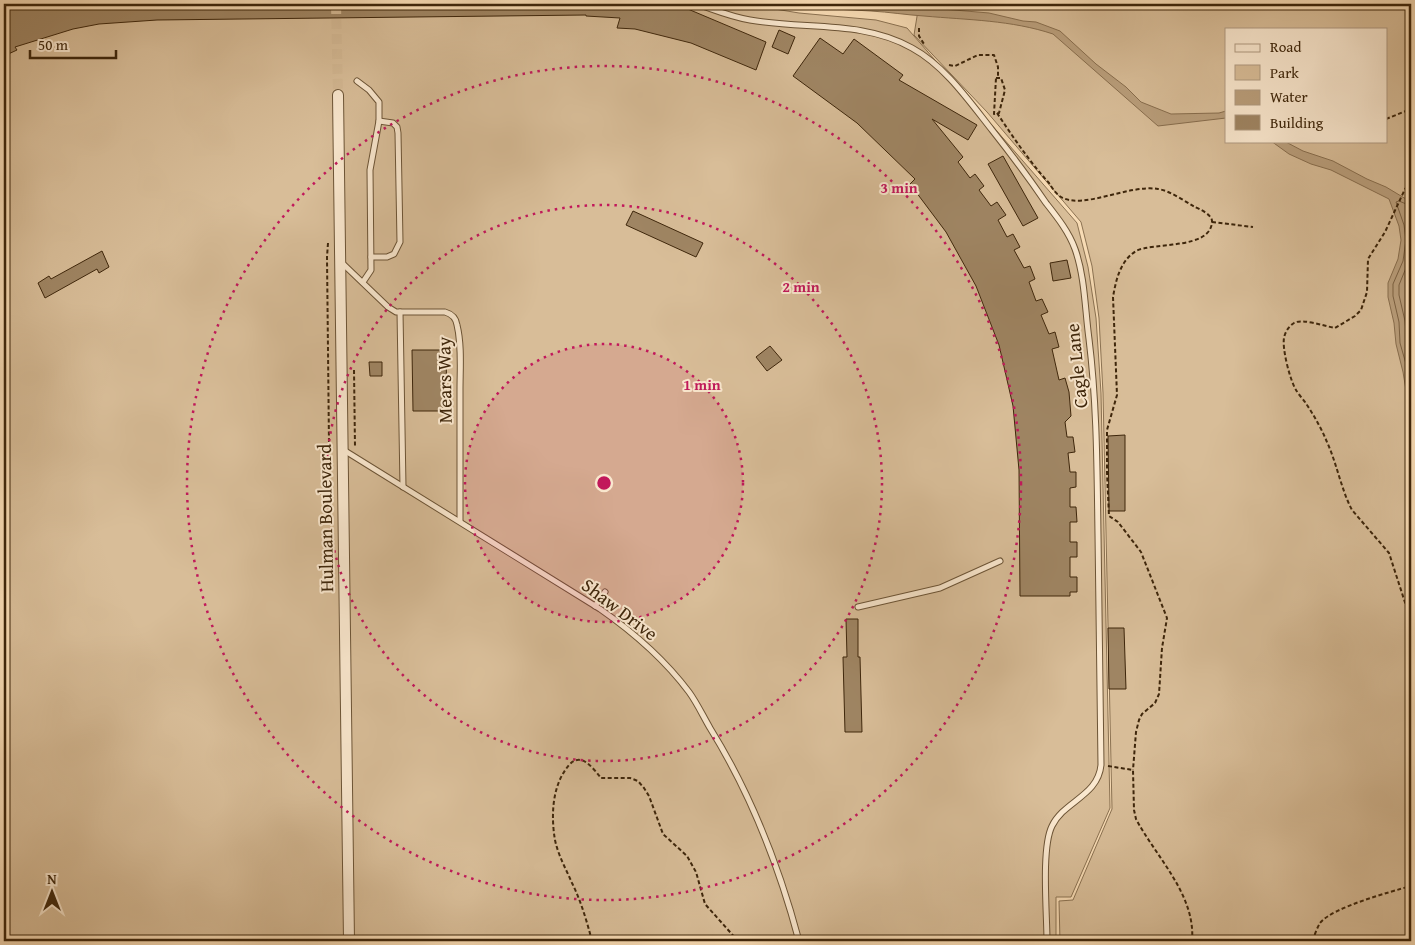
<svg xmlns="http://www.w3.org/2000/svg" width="1415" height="945" font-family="'Gentium Book Plus',serif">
	<rect width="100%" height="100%" fill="#f8dcb5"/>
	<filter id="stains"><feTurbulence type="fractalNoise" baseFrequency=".004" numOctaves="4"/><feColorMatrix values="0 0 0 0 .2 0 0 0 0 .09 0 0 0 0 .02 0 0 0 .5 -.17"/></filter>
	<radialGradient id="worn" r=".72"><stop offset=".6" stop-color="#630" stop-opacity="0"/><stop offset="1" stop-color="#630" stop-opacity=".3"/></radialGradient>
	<g fill="#d8bd98" stroke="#8b7252" fill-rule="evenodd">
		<polygon points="4,4 745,4 799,13 876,20 907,28 1077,223 1088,267 1096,318 1101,393 1110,808 1071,897 1056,897 1056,941 4,941"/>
		<path d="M919,4H1411V941H1060L1059,901L1073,900L1112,809L1103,393L1099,318L1092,266L1081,222L987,112L914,35ZM1226,29H1386V141H1226Z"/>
	</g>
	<g fill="#b99e7b" stroke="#886e4e">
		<path d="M771,4H884L989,13L1023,21L1036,22L1060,31L1096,64L1126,87L1141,102L1171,114L1219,113L1226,111V118L1158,126L1053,34C1011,20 968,20 924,16C907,15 889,12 871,11C838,9 805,8 771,4Z"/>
		<polygon points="1271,141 1284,141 1303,151 1333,161 1367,179 1386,187 1411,202 1411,420 1403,372 1396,344 1394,323 1388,297 1388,283 1398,259 1401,240 1399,226 1389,199 1331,170 1311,164 1289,154"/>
	</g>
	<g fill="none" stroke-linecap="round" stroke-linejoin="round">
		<g stroke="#7c6243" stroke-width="1">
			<polyline points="823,4 902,9 904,8 904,4"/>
			<polyline points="1411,206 1399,201 1396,202 1404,225 1406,240 1403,261 1393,284 1393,296 1399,322 1400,343 1408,371 1411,394"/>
			<polyline points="1411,247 1408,263 1399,285 1399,295 1405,321 1407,342 1411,358"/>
		</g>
	</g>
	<g fill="#9f8563" stroke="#3e260b">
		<polygon points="8,4 676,4 766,42 756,70 691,43 635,29 617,28 620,18 586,16 586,15 157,20 99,24 73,29 15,47 17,50 4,56 4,5"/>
		<polygon points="779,30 795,37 788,54 772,47"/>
		<polygon points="820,38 843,54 854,39 903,75 899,80 977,125 968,140 932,119 963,157 958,162 970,178 975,174 984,186 979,190 991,206 997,202 1006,215 998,220 1007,237 1013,234 1020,247 1014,250 1024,268 1030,266 1035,279 1029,282 1036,301 1042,299 1048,312 1041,315 1049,334 1055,332 1059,347 1052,349 1059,380 1065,378 1069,392 1071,416 1065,422 1067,437 1073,437 1075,452 1068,453 1070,472 1076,472 1076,487 1070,488 1070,507 1076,507 1077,522 1070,522 1070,542 1077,542 1077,557 1070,557 1070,577 1077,577 1077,592 1070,592 1070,596 1020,596 1019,470 1013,406 999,345 976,286 946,232 910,184 915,179 857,123 793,76"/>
		<polygon points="1003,156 1038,218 1023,226 988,164"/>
		<polygon points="633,211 703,243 696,257 626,225"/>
		<polygon points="102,251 109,267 99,273 97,269 45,298 38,283 49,276 51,279"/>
		<polygon points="1067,260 1071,278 1053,281 1050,263"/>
		<polygon points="770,346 782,360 767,371 756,357"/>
		<polygon points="412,350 446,350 447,411 413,411"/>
		<polygon points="369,362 382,362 382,376 370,376"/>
		<polygon points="1125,435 1125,511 1109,511 1108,436"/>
		<polygon points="846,619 858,619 858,657 860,657 862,732 845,732 843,657 847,657"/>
		<polygon points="1108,628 1124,628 1126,689 1109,689"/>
	</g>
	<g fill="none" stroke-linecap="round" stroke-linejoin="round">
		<polyline stroke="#d3b893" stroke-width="10" stroke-dasharray="10 5" stroke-linecap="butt" points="336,4 338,95"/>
		<defs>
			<g id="lane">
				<path d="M697,4C715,10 731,17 750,20C804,30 863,20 912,48C945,66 969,101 992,130C1011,154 1029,178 1046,203C1057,217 1069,232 1075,249C1085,277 1085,310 1089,339C1097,404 1097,469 1098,534C1099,611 1100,688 1101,765C1098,796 1064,801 1052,826C1041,848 1047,914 1047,941"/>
				<polyline points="357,81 369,90 379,102 379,121 370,170 371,270 363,282"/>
				<polyline points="371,257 387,257 394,254 400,242 398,133 397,127 393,123 379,121"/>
				<path d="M341,262L388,307L396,312H445C452,314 456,318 457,325C462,345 460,369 460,390C460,434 460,478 460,521"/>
				<polyline points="400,312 403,487"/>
				<path d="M342,449L600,609C633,632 665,660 689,692C697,703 703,716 710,728C751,794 779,866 799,941"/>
				<polyline points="595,606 605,592"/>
				<polyline points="858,607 940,588 1000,561"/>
			</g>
			<polyline id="street" points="338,95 349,941"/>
		</defs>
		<use href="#lane" stroke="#6c5436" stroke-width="7"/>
		<use href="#street" stroke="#6c5436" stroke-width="12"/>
		<g stroke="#3e260b" stroke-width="2" stroke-dasharray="4 2.5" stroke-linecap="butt">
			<polyline points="919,28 919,36 924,44"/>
			<polyline points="949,65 955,66 978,55 994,55 998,67 998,78"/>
			<polygon points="996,78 1001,78 1005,90 999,113 994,114"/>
			<path d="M997,113C1013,137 1029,161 1049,183C1052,188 1056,194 1061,197C1083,210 1129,184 1158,189C1171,191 1184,201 1195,207C1200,209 1212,215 1212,221C1212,250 1153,242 1136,251C1120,261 1116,280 1113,297L1117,395L1107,430V472L1109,516L1118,522L1141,552L1167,618L1162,648L1159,694L1155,703L1142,714L1139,720L1136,732L1133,770"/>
			<polyline points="1386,119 1411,109"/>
			<path d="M1411,181L1405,189L1385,232L1368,259L1367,292L1361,310L1355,316L1335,328C1324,326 1302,318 1294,323C1289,326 1285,332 1284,338C1282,349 1290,380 1296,390C1299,395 1304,400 1307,405C1315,417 1322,430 1327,442C1337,464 1341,489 1352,510L1389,553L1411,621"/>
			<polyline points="1212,222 1253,227"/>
			<polyline points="328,243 327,257 329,444 332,444"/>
			<polyline points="354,370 355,447"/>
			<path d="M1108,766L1133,770L1134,810L1136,819C1156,857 1196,895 1192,941"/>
			<path d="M592,941C587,922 581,901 572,883C566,869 558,855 555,840C551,817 552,788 566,769C570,763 574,759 581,760C589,762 596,772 601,778H630L638,781L644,788L649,796L663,834L687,856L696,872L705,904L738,941"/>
			<path d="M1313,941C1314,936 1317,928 1320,923C1333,907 1390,892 1411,886"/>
		</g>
		<use href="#lane" stroke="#fae8cf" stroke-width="5"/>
		<use href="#street" stroke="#fae8cf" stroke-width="10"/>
	</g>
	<circle cx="604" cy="483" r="139" fill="#c2185b" fill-opacity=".12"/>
	<g fill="none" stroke="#c2185b" stroke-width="2.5" stroke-dasharray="2.5 5">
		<circle cx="604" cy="483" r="139"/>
		<circle cx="604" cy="483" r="278"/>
		<circle cx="604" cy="483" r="417"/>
	</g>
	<g text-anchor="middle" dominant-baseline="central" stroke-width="4" stroke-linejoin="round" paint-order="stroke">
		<g font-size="19" fill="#3e260b" stroke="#fae8cf">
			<text transform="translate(1076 366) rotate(-96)">Cagle Lane</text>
			<text transform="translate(444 380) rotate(-91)">Mears Way</text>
			<text transform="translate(325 518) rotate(-91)">Hulman Boulevard</text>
			<text transform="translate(620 609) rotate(37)">Shaw Drive</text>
		</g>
	</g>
	<circle cx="604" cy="483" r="8" fill="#c2185b" stroke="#fae8cf" stroke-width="2.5"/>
	<g font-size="15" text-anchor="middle" font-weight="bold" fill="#c2185b" stroke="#fae8cf" stroke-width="4" stroke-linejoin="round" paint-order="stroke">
		<text x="899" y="193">3 min</text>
		<text x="801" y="292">2 min</text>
		<text x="702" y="390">1 min</text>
	</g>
	<rect width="1415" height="945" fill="none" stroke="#f8dcb5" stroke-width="20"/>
	<rect x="5" y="5" width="1405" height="935" fill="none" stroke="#3e260b" stroke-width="2.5"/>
	<rect x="10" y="10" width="1395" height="925" fill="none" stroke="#3e260b"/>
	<rect x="1225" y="28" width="162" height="115" fill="#fae8cf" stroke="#af9a81"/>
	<rect x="1235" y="44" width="25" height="8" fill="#fae8cf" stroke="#af9a81"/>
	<text x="1270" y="52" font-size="15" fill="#3e260b">Road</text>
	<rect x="1235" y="65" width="25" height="15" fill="#d8bd98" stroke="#af9a81"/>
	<text x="1270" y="78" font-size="15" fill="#3e260b">Park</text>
	<rect x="1235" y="90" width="25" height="15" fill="#b99e7b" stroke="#af9a81"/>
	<text x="1270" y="102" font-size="15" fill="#3e260b">Water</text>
	<rect x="1235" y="115" width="25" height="15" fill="#9f8563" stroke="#af9a81"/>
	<text x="1270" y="128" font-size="15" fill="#3e260b">Building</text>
	<g transform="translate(52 892)" stroke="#fae8cf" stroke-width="4" paint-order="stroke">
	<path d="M0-4L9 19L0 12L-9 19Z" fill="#3e260b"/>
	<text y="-8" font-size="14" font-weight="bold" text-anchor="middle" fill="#3e260b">N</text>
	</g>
	<path d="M30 50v8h86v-8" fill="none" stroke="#3e260b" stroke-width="2.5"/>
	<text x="38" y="50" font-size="15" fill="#3e260b" stroke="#fae8cf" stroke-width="4" paint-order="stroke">50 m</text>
	<rect width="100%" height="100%" filter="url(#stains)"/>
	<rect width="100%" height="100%" fill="url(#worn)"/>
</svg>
